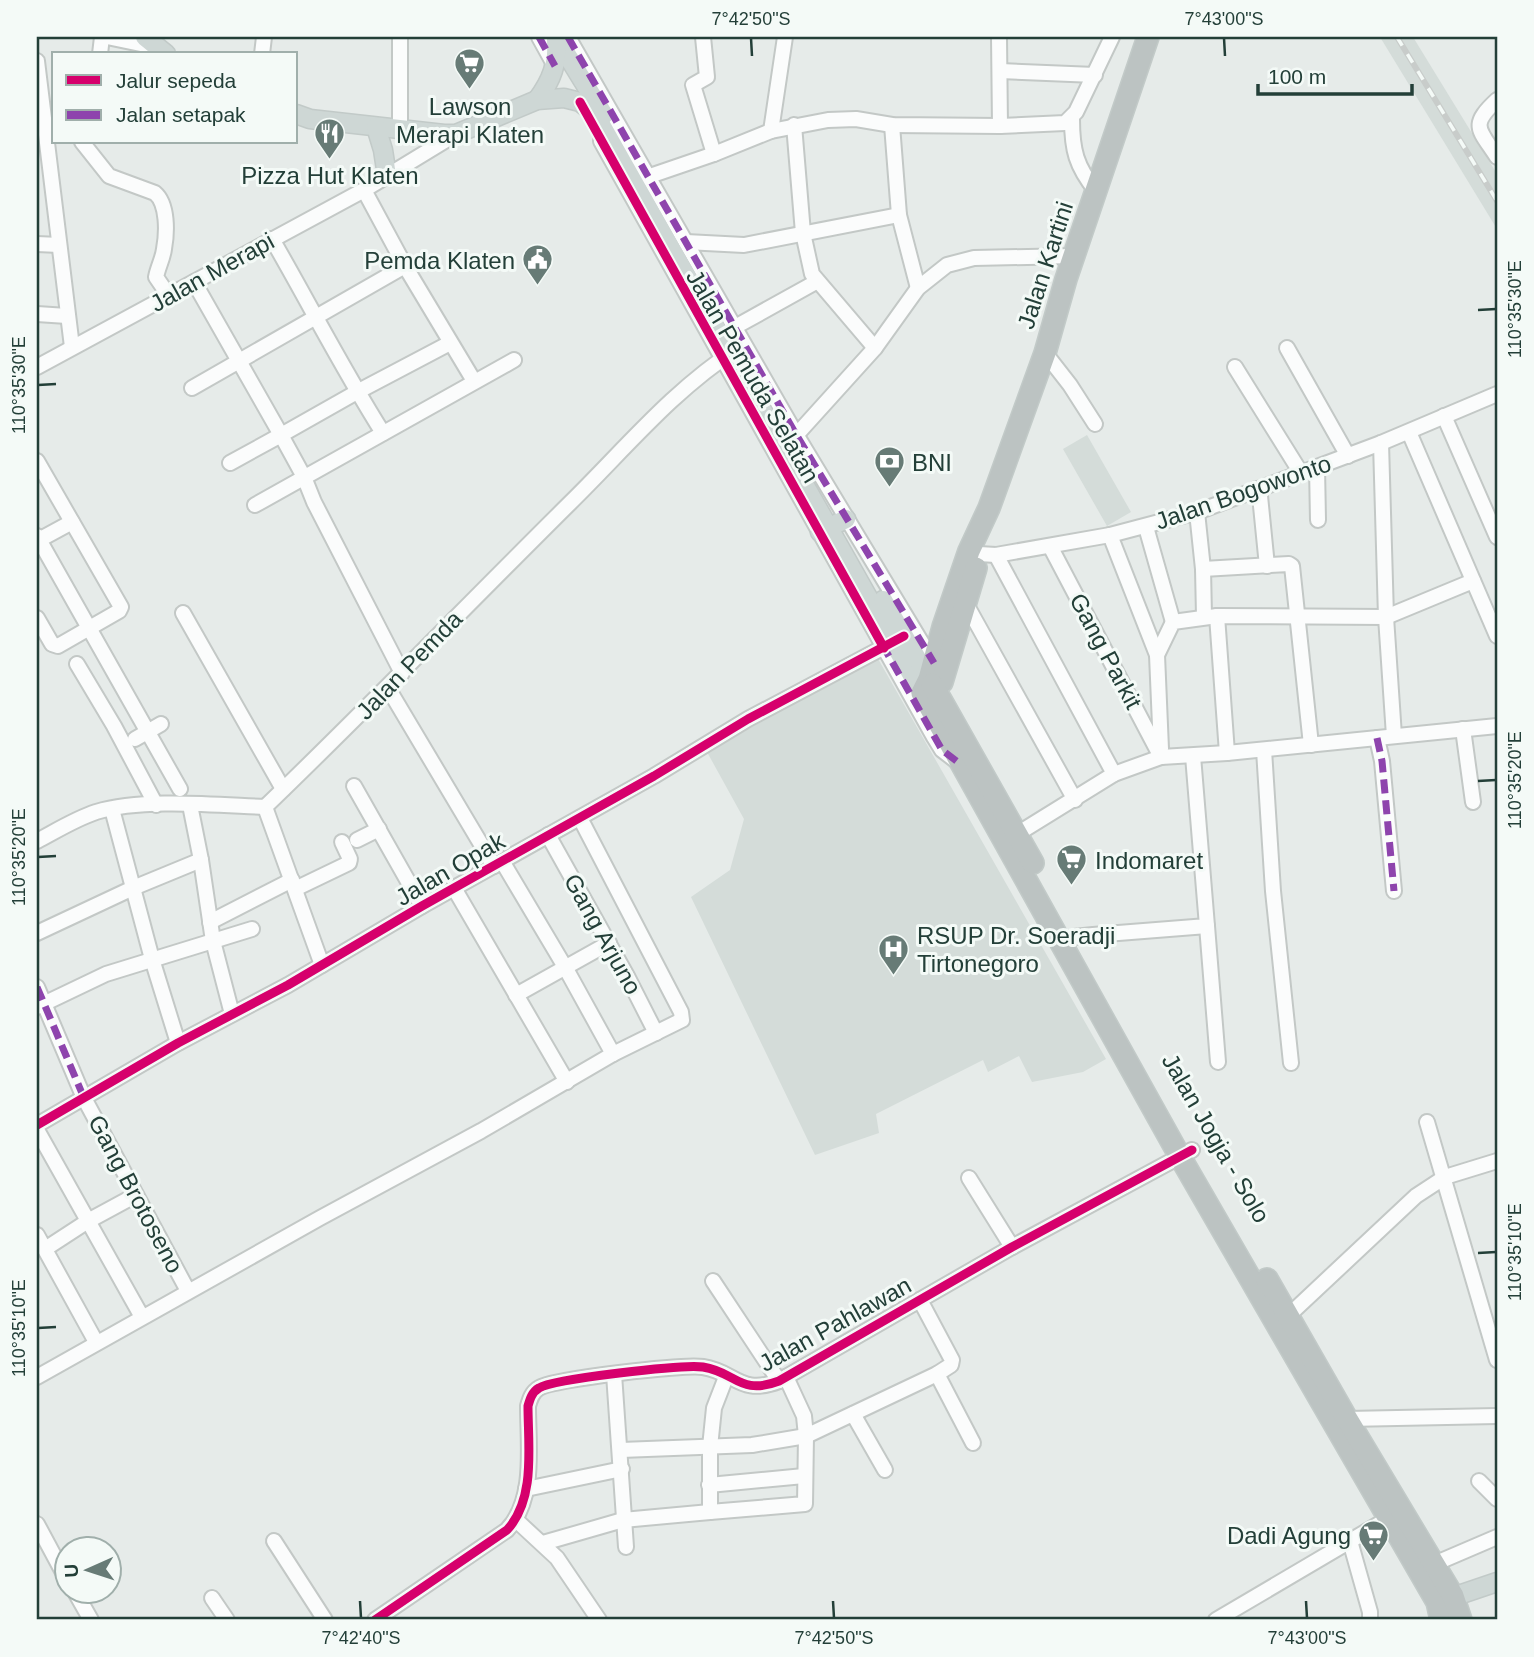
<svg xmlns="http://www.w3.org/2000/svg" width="1534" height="1657" font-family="Helvetica,sans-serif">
	<rect width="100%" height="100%" fill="#e6ebe9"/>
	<g fill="#d4dcd9">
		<polygon points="1380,37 1413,37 1497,174 1497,229"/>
		<polygon points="1087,435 1131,512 1107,526 1063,449"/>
		<polygon points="877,657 1106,1059 1083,1072 1032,1082 1019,1056 988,1072 983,1060 876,1114 879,1133 815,1155 691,897 730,870 744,819 707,752"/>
	</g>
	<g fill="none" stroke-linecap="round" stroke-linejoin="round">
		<defs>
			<g id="minor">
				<polyline points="107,37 155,47"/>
				<polyline points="400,37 400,130"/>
				<polyline points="539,37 555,66"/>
				<polyline points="568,37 797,436 934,663"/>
				<polyline points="703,37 707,77 693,85 714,154"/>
				<polyline points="999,37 1000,126"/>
				<polyline points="100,54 102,37"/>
				<polyline points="262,54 264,37"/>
				<polyline points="37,61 72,347"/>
				<polyline points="1000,71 1095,75"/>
				<path d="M1497,100C1469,126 1479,129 1497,157"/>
				<path d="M1072,119C1072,150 1076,166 1096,191"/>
				<polyline points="794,125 803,233 812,274 875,348"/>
				<polyline points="892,125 899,215 918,288"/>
				<polyline points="771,131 828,120 856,119 892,125 1000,126 1065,123 1076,112 1112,37"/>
				<polyline points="601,141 934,737 942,750 955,760"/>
				<path d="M82,142L109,176L155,193C168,204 167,233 164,249C163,258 158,267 156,277L169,296"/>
				<polyline points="641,179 714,154 771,131 785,37"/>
				<polyline points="364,190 405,266 474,381"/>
				<path d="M272,239C309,303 343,370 383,433"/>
				<polyline points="686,242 744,245 899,215"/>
				<polyline points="37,244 59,245"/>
				<polyline points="194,282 281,435 230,463"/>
				<polyline points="37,314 67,316"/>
				<polyline points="735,327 816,282"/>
				<polyline points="1287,348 1348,456"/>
				<polyline points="1045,353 1070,385 1095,424"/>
				<polyline points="37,367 364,190 456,134"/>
				<polyline points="1235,367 1301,473"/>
				<polyline points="192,388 405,266"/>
				<polyline points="1444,416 1497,537"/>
				<polyline points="1409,432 1497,636"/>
				<polyline points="790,442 875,348 918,288 947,265 974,258 1074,256"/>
				<polyline points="1381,443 1386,617 1394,736"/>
				<polyline points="37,461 121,607 119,611 58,646 52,644 37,618"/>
				<polyline points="1317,467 1318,520"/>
				<polyline points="1256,489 1260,496 1267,566"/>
				<polyline points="255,505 514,360"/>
				<polyline points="1197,512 1203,569 1204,616"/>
				<polyline points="1146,527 1173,622"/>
				<polyline points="1110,535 1157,655 1161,749"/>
				<polyline points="37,536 180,789"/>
				<polyline points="37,541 72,522"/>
				<polyline points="1050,546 1161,757"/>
				<polyline points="979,554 996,555 1110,535 1197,512 1381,443 1497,394"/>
				<polyline points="996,555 1114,774"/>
				<polyline points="1203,569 1289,564 1292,566 1311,745"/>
				<polyline points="966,604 1075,800"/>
				<polyline points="183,613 283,789"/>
				<polyline points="1217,616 1227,753"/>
				<polyline points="1157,655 1173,622 1217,616 1386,617 1473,581"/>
				<polyline points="77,664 114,726 156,805"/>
				<polyline points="402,673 314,502 304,477 281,435 357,392 450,343"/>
				<polyline points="388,688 494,866"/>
				<polyline points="1463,729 1473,802"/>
				<polyline points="1377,738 1382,761 1394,891"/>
				<polyline points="135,739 161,724"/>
				<polyline points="1264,750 1273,891 1291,1063"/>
				<polyline points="354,786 422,906"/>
				<polyline points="190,805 201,860 213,941 232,1014"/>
				<polyline points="265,807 322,965"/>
				<polyline points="112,809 152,959 178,1043"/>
				<polyline points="1017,834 1114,774 1161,757 1227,753 1497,726"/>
				<polyline points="548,835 628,978 656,1033"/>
				<polyline points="357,840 379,829"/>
				<path d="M37,841C56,831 75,819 96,812C142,798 216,805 265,807C369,707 468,604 570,503C624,450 673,390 737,349"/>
				<polyline points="502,861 565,967 613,1054"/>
				<polyline points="454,888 567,1082"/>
				<polyline points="295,889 349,863 350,859 342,842"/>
				<polyline points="210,922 292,880"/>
				<polyline points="1207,926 1218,1062"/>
				<polyline points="37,933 133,888 201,860"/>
				<polyline points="1064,945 1074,937 1093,935 1207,926 1193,756"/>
				<polyline points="37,987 84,1098 188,1291"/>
				<polyline points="516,995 609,943"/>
				<polyline points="37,1007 106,974 252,929"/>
				<polyline points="1427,1122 1497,1360"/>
				<polyline points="37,1125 178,1043 288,985 422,906 654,776 748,719 901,638"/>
				<polyline points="37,1130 142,1317"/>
				<polyline points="969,1178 1012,1247"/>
				<polyline points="37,1235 96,1342"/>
				<polyline points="45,1249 88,1221 136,1195"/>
				<polyline points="713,1281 779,1381"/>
				<polyline points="1288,1316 1416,1196 1445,1177 1497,1161"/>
				<polyline points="614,1374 626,1547"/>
				<polyline points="937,1374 973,1443"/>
				<polyline points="37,1377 320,1218 481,1131 613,1054 682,1020 681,1012 580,818"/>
				<polyline points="726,1377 714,1408 710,1447 710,1512 805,1504 806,1436 804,1416 786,1377"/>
				<polyline points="853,1414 885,1470"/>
				<polyline points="1347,1419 1497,1416"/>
				<polyline points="621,1450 752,1445 806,1436 937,1374 951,1365 952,1360 920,1300"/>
				<polyline points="1479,1481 1497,1499"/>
				<polyline points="709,1485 804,1476"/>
				<polyline points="526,1489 622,1469"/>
				<polyline points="516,1520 557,1558 599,1620"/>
				<polyline points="37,1524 66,1578"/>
				<polyline points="274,1541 325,1620"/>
				<polyline points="1350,1541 1370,1612 1370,1620"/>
				<polyline points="543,1543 623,1520 710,1512"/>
				<polyline points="1434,1564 1497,1537"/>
				<polyline points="74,1590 91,1620"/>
				<polyline points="212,1598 227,1620"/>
				<path d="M375,1620L507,1530C536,1499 528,1446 528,1406C530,1399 532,1392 539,1388C553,1379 684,1364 703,1367C736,1372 740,1396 779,1381L1012,1247L1192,1150"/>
				<polyline points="1216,1620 1396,1514"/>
			</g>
			<g id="major">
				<polyline points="145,37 166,54"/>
				<polyline points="556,37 604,115"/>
				<path d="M537,100C552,80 558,63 556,39"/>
				<polyline points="296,114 310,119 444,134 456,134 537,100 564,98 580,102 595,114 922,693"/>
				<polyline points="376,127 383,150 387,176"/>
				<polyline points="820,532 846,519"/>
				<polyline points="883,600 929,679"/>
				<polyline points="1441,1601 1497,1582"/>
			</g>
			<g id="highway">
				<polyline points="1148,37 1066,279 1045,353 989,508 969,551 943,627 929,679 922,693 1179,1155 1437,1602 1441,1620"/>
				<polyline points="942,682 976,568"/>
				<polyline points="932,684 1033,863"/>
				<polyline points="1267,1279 1347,1419 1453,1596 1461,1620"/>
			</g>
		</defs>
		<use href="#minor" stroke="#c3c8c6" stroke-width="18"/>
		<use href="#major" stroke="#c2cac8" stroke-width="21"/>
		<use href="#highway" stroke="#c2cac8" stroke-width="24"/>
		<use href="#minor" stroke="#fbfcfc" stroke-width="14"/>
		<use href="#major" stroke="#ced7d5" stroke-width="18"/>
		<use href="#highway" stroke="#bcc3c2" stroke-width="21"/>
		<defs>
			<polyline id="rail" points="1397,37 1497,201"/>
		</defs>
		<use href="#rail" stroke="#c8ccca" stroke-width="6"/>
		<use href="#rail" stroke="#f4faf7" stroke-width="3.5" stroke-dasharray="10" stroke-linecap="butt"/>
		<g stroke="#8e44ad" stroke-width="7" stroke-dasharray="14 7" stroke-linecap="butt">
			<polyline points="539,37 555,66"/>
			<polyline points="568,37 797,436 934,663"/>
			<polyline points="882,644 942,750 959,763"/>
			<polyline points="1377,738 1382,761 1394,891"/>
			<polyline points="37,987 84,1098"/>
		</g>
		<defs>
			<g id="cycleway">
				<polyline points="580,102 884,648"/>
				<polyline points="37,1125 178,1043 288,985 422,906 654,776 748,719 904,636"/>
				<path d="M375,1620L507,1530C536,1499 528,1446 528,1406C530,1399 532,1392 539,1388C553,1379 684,1364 703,1367C736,1372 740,1396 779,1381L1012,1247L1192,1150"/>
			</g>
		</defs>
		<use href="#cycleway" stroke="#f4faf7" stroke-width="13"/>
		<use href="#cycleway" stroke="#d6006c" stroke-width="9"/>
	</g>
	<path fill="none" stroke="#233f38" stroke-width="2.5" d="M751,38L752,56M1224,38L1225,56M1478,310L1496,309M38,385L56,384M1478,781L1496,780M38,857L56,856M1478,1253L1496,1252M38,1328L56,1327M360,1601L361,1618M833,1601L834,1618M1306,1601L1307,1618"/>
	<defs>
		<symbol id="supermarket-pin" viewBox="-11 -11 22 30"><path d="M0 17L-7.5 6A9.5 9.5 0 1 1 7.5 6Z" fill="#677b76" stroke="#f4faf7"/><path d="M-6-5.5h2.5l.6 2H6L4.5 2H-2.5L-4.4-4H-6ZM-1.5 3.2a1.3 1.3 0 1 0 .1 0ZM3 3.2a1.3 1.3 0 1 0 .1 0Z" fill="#fff"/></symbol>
		<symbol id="restaurant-pin" viewBox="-11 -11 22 30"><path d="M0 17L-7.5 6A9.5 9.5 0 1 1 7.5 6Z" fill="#677b76" stroke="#f4faf7"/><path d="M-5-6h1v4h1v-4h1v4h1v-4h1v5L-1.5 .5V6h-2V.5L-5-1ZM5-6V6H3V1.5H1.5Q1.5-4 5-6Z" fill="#fff"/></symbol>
		<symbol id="civic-pin" viewBox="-11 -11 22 30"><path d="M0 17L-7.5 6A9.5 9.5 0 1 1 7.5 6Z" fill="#677b76" stroke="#f4faf7"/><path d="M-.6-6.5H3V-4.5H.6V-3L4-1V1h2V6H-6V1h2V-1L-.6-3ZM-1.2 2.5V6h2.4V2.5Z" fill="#fff"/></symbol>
		<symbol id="bank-pin" viewBox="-11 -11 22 30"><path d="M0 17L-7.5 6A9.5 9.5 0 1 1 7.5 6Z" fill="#677b76" stroke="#f4faf7"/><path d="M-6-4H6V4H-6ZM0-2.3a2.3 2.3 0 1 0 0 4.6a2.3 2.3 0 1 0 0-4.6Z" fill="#fff"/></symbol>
		<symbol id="hospital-pin" viewBox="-11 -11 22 30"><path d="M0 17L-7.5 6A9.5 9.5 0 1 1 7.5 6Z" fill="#677b76" stroke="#f4faf7"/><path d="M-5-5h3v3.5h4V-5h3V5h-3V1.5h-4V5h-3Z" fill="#fff"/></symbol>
	</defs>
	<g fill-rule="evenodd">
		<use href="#supermarket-pin" x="452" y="46" width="35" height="47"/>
		<use href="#restaurant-pin" x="312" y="116" width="35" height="47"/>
		<use href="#civic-pin" x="520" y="242" width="35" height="47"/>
		<use href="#bank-pin" x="872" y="444" width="35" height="47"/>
		<use href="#supermarket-pin" x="1054" y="842" width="35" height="47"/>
		<use href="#hospital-pin" x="876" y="932" width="35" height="47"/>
		<use href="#supermarket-pin" x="1356" y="1518" width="35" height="47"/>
	</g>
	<g text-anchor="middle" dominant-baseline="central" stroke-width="6" stroke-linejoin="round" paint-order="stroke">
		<g font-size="24" fill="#233f38" stroke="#f4faf7" text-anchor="start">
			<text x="470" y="106" text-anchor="middle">Lawson<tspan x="470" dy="28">Merapi Klaten</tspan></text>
			<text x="330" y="175" text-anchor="middle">Pizza Hut Klaten</text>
			<text x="515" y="260" text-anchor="end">Pemda Klaten</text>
			<text x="912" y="462">BNI</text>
			<text x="1095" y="860">Indomaret</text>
			<text x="917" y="935">RSUP Dr. Soeradji<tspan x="917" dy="28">Tirtonegoro</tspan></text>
			<text x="1351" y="1535" text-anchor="end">Dadi Agung</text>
		</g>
		<g font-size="24" fill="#233f38" stroke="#f4faf7">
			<text transform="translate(1045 265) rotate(-72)">Jalan Kartini</text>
			<text transform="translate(212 272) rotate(-29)">Jalan Merapi</text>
			<text transform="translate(753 376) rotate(60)">Jalan Pemuda Selatan</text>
			<text transform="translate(1243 492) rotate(-19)">Jalan Bogowonto</text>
			<text transform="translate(1106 651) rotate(62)">Gang Parkit</text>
			<text transform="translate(409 665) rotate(-46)">Jalan Pemda</text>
			<text transform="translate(450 869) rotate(-30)">Jalan Opak</text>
			<text transform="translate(603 934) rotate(61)">Gang Arjuno</text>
			<text transform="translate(1216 1138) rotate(60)">Jalan Jogja - Solo</text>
			<text transform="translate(136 1194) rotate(62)">Gang Brotoseno</text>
			<text transform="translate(835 1324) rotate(-29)">Jalan Pahlawan</text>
		</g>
	</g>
	<rect width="1534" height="1657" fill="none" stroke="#f4faf7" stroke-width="77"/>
	<rect x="52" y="52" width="245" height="91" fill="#f4faf7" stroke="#a0afab" stroke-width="2"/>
	<rect x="66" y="75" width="35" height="10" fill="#d6006c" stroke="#a0afab" stroke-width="2"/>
	<text x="116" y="88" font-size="21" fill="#233f38">Jalur sepeda</text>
	<rect x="66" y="110" width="35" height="10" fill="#8e44ad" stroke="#a0afab" stroke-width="2"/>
	<text x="116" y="122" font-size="21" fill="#233f38">Jalan setapak</text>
	<g transform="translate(88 1570) rotate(267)"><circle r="33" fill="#f4faf7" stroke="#a0afab" stroke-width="2"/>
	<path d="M0-5L12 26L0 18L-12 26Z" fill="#677b76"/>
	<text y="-10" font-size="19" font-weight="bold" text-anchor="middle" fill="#233f38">U</text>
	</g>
	<path d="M1258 84v10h154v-10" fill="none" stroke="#233f38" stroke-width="3.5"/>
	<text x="1268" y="84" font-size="21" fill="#233f38" stroke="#f4faf7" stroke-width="5" paint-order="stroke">100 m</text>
	<rect x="38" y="38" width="1458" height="1580" fill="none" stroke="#233f38" stroke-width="2.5"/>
	<g font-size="18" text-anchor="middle" fill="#233f38">
		<text x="751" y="25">7°42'50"S</text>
		<text x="1224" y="25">7°43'00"S</text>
		<text transform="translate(1515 309) rotate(-90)" y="6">110°35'30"E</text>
		<text transform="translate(19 385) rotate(-90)" y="6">110°35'30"E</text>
		<text transform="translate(1515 780) rotate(-90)" y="6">110°35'20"E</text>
		<text transform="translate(19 857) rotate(-90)" y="6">110°35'20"E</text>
		<text transform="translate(1515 1252) rotate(-90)" y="6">110°35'10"E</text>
		<text transform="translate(19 1328) rotate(-90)" y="6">110°35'10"E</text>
		<text x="361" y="1644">7°42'40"S</text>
		<text x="834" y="1644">7°42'50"S</text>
		<text x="1307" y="1644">7°43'00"S</text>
	</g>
</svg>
